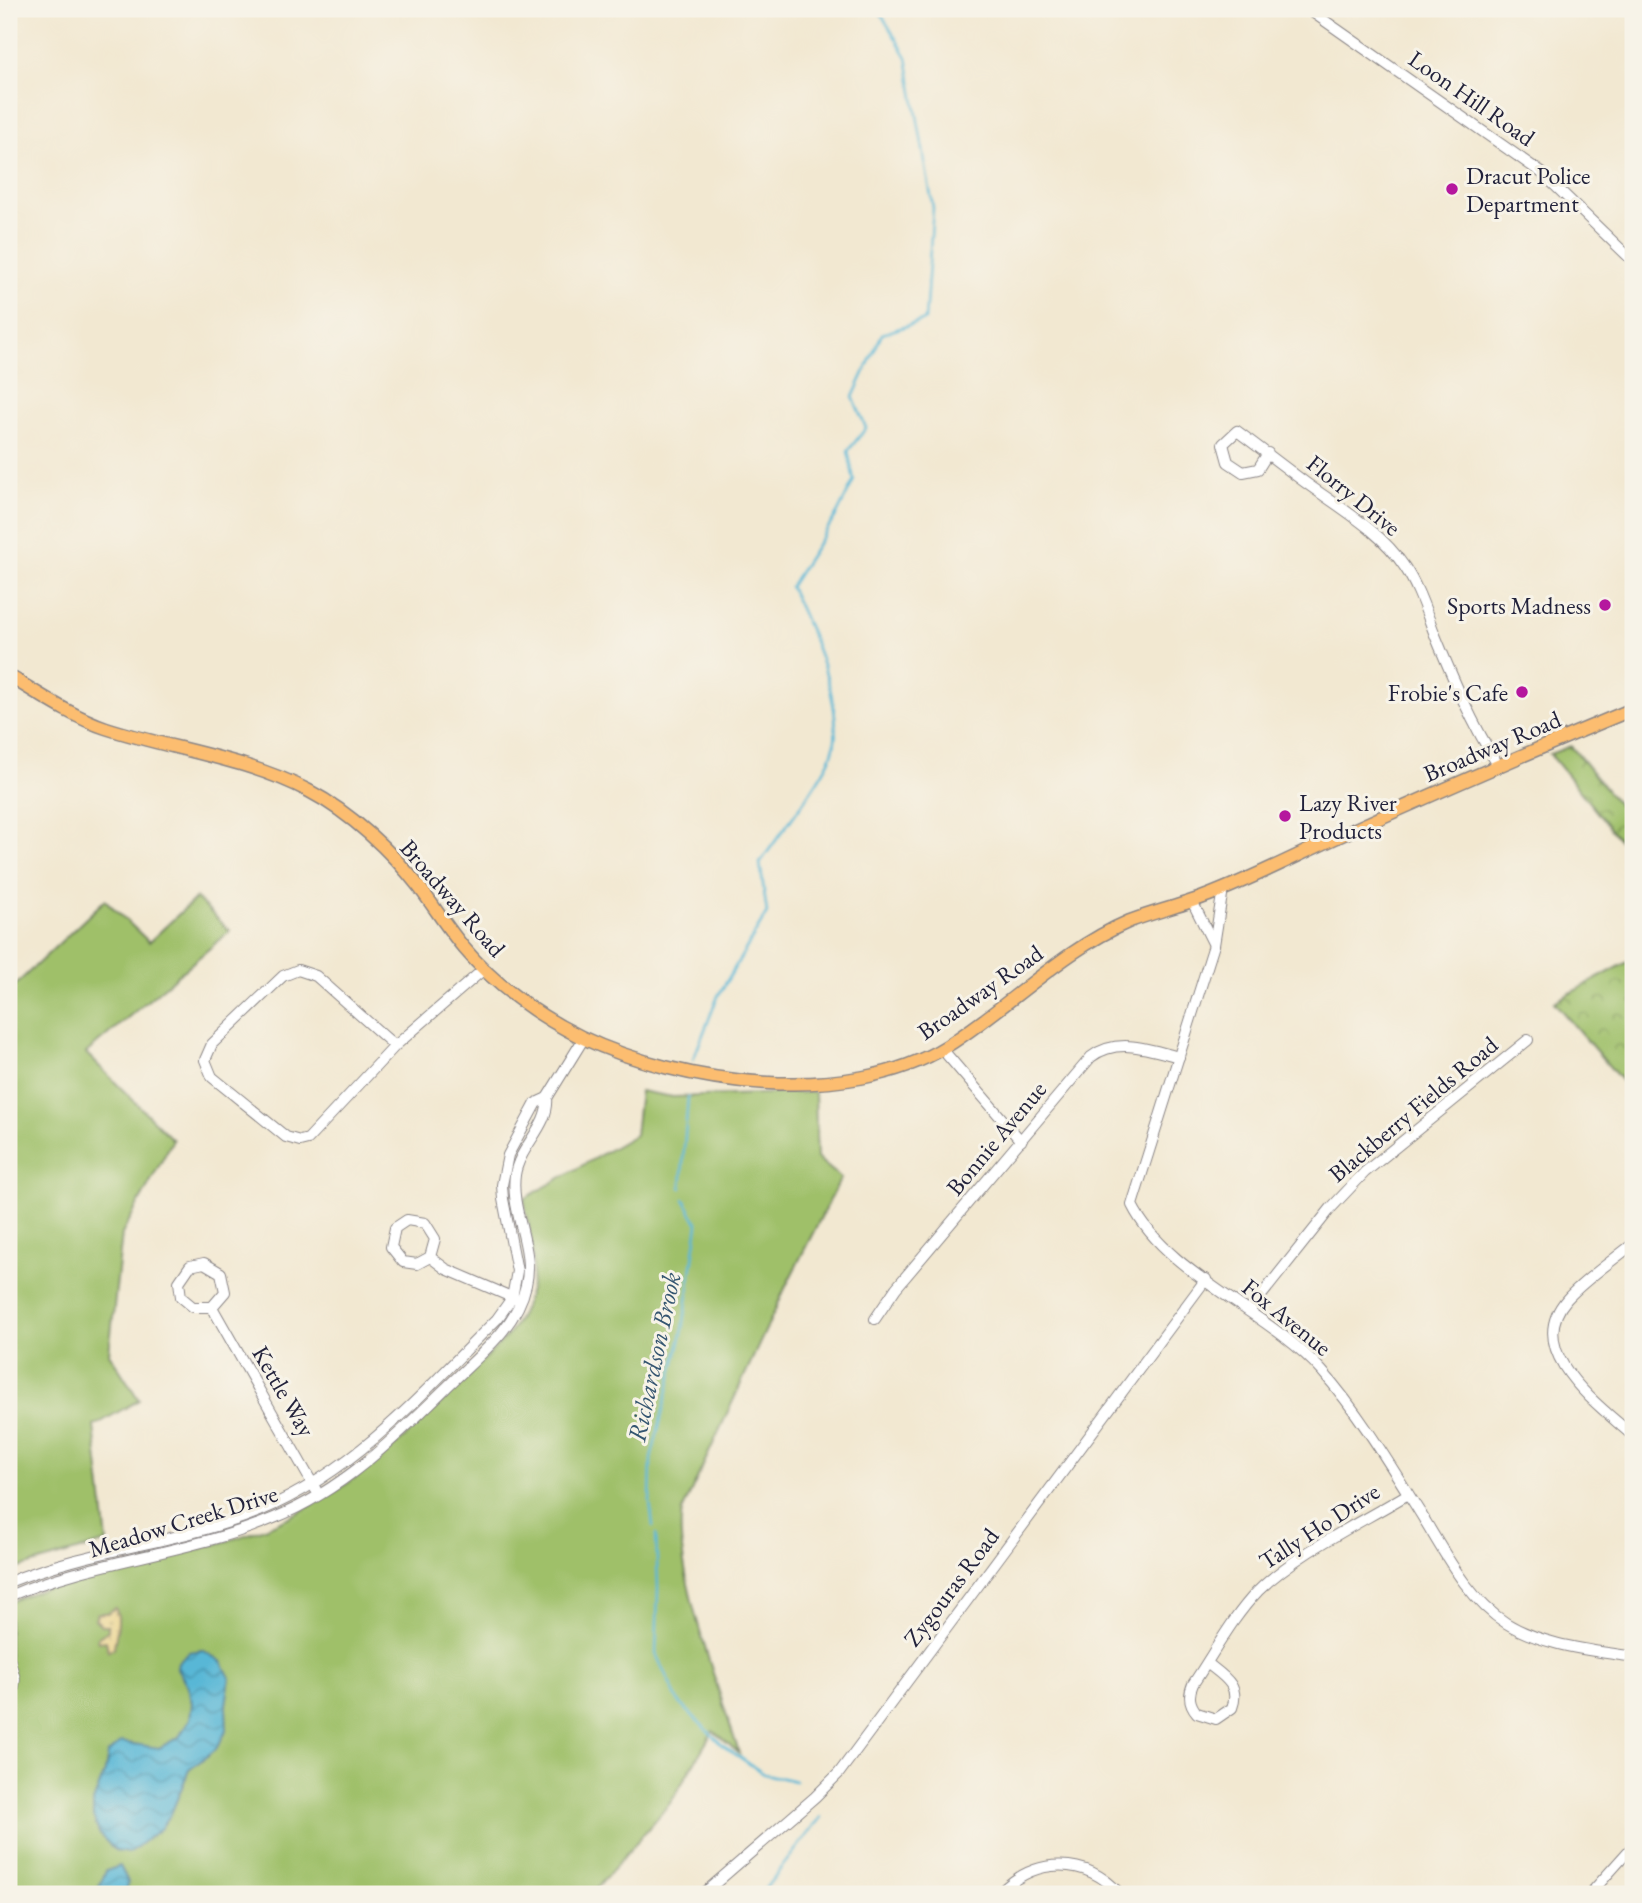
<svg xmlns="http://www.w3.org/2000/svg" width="1642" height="1903" font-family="'EB Garamond',serif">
	<defs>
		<pattern id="sand-dots" width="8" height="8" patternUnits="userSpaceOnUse" patternTransform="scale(1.75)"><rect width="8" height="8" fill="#eeda9e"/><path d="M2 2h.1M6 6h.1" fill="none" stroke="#ccbb89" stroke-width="1.8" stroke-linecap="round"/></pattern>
		<pattern id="park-crowns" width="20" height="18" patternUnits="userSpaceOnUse" patternTransform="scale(1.75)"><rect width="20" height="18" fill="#9fc069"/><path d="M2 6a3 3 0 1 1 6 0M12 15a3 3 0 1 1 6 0" fill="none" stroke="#819c58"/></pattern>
		<pattern id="water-waves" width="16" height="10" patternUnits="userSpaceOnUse" patternTransform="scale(1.75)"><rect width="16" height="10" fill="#58b7d6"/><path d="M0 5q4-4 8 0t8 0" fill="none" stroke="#4894af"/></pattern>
	</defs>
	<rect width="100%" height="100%" fill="#f7f3e8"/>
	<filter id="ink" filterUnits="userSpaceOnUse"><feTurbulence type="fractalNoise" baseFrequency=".0143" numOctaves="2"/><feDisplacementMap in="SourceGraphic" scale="14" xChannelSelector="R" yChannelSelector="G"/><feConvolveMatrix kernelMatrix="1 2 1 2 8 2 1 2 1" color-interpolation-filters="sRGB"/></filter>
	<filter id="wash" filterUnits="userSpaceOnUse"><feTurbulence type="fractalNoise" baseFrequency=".00686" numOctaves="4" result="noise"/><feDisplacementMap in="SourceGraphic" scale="28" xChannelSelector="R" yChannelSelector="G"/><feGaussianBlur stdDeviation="1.57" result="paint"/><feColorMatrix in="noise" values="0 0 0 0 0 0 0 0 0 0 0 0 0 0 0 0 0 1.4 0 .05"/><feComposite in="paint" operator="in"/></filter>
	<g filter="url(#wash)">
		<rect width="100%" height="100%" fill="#f2e8d1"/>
		<g fill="#9fc069" stroke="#607152" stroke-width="2">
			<polygon points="196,898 230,931 86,1053 173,1140 122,1234 109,1353 139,1400 94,1426 107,1542 9,1571 9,991 105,900 149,942"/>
			<path d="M640,1091L673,1097L815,1092L817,1158L841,1178L787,1284L682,1511C672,1566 721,1695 739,1753L713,1731L671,1802L592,1894H9V1603C32,1590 59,1585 85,1578C131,1566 178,1555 224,1542C355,1503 415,1428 508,1335C543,1286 534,1254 524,1199L635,1135Z"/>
		</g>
		<path fill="url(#sand-dots)" stroke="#887e6c" stroke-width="2" d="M115,1608C122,1618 115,1636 114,1648L108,1651L106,1641L98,1642L97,1638L108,1631V1625H101L95,1619L98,1613H107Z"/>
		<g fill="url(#park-crowns)" stroke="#607152" stroke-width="2">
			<polygon points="1571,746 1633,823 1633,857 1550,754"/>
			<polygon points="1633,959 1633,1094 1554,1002"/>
		</g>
		<g fill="url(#water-waves)" stroke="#3d6c88" stroke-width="2">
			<polygon points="202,1650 222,1662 230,1678 226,1705 227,1730 216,1749 189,1770 171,1814 160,1829 129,1853 116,1851 100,1835 93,1817 93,1802 105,1771 108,1753 121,1742 159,1748 179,1737 190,1719 192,1703 188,1687 177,1668 178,1662 189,1652"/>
			<polygon points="120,1866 128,1882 126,1894 96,1894 106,1871"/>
		</g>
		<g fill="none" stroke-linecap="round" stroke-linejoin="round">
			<g stroke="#58b7d6" stroke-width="2.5">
				<path d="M693,1060L718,996L767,913L760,863C782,830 811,796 829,761C852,716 810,629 790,587L837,514L854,480L848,451L866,428L853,397L882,334L925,320L933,208L907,57L878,9"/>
				<polyline points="681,1188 688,1097"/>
				<polyline points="653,1526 650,1502 651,1459 683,1329 698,1224 684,1199"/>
				<polyline points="656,1534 658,1588 656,1654 678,1701 722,1745 764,1774 796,1781"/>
				<polyline points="761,1894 821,1817"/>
			</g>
		</g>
	</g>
	<g filter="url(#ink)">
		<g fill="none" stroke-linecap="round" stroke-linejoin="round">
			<defs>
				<g id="minor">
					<polyline points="1308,9 1542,173 1633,261"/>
					<path d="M1268,453L1258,469L1243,472L1228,462L1223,444L1237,431C1260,448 1283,466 1306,483C1339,507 1381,531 1404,566C1418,586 1426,612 1435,635C1453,679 1472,724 1498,765"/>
					<path d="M1223,889L1214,945L1132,1205C1166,1274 1270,1312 1322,1371C1359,1413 1389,1463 1419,1511C1443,1549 1466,1598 1506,1623C1543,1646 1591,1650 1633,1657"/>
					<polyline points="1192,901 1214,945"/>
					<polyline points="395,1046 316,976 298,970 283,976 212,1044 205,1060 212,1077 286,1137 300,1141 308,1139 395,1046 484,969"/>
					<polyline points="942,1049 1021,1141"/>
					<path d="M1633,1244C1612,1261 1585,1279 1567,1299C1522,1351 1598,1404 1633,1436"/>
					<polyline points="430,1257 435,1239 425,1223 407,1220 395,1228 391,1247 403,1262 417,1264 430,1257 446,1269 516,1299"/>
					<polyline points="212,1307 225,1292 221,1273 204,1263 190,1266 179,1282 181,1297 193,1307 212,1307 316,1490"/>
					<polyline points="1249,1311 1331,1208 1365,1172 1528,1040"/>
					<path d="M875,1319L896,1288L1091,1057C1117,1037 1149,1049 1179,1057"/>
					<path d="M9,1582C84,1551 168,1544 244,1517C350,1479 420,1395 497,1319L512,1298L517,1271L503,1199L502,1185L508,1155L536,1103L547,1098L584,1038"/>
					<path d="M9,1596C93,1560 189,1554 274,1518C345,1489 396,1437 450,1384C479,1355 517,1327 526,1285C535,1248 510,1212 515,1175C519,1147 550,1125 547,1098"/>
					<polyline points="9,1657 15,1679 9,1723"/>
					<path d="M1207,1663C1223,1676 1241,1685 1232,1708L1216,1719L1197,1713C1189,1704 1188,1695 1193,1684C1214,1653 1232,1618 1258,1591C1298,1552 1360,1523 1408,1494"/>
					<polyline points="703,1894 815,1797 839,1773 1206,1279"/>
					<path d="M999,1894C1034,1857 1085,1855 1120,1894"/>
					<polyline points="1590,1894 1633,1846"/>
				</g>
				<path id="major" d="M9,676C39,694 73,717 106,728C174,750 246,758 309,791C351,813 391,851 420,888C435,908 448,929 464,948C495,985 538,1016 581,1037C681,1085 848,1108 947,1046C1010,1006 1062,950 1130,921C1156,911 1184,905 1209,895C1258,876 1305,851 1353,830C1446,788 1539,748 1633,709"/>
			</defs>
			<use href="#minor" stroke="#8a8586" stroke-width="12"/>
			<use href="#major" stroke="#8a8586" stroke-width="15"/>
			<use href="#minor" stroke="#fff" stroke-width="10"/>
			<use href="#major" stroke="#fcbd6f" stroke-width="12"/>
		</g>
	</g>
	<g fill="#b5179e" stroke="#f7f3e8" stroke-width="2.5">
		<circle cx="1452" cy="189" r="7"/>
		<circle cx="1605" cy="605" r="7"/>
		<circle cx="1522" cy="692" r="7"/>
		<circle cx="1285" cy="816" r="7"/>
	</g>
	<g text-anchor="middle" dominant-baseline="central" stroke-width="6" stroke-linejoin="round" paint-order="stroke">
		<g font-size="24" fill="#22223b" stroke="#f7f3e8">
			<text transform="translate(1472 98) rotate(35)">Loon Hill Road</text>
			<text transform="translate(1354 495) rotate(39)">Florry Drive</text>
			<text transform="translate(1492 746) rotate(-23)">Broadway Road</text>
			<text transform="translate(453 898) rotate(49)">Broadway Road</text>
			<text transform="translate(980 992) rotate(-35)">Broadway Road</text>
			<text transform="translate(1413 1109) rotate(-40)">Blackberry Fields Road</text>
			<text transform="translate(996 1138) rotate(-50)">Bonnie Avenue</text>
			<text transform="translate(1287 1317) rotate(39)">Fox Avenue</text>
			<text transform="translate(284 1391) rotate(60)">Kettle Way</text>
			<text transform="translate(183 1521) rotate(-17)">Meadow Creek Drive</text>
			<text transform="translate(1319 1526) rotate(-33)">Tally Ho Drive</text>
			<text transform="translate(951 1587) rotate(-53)">Zygouras Road</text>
		</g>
		<g font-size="24" fill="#22223b" stroke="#f7f3e8" text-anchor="start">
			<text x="1466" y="175">Dracut Police<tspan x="1466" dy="28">Department</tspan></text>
			<text x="1591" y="605" text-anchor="end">Sports Madness</text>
			<text x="1508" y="692" text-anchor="end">Frobie's Cafe</text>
			<text x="1299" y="802">Lazy River<tspan x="1299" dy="28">Products</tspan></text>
		</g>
		<g font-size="26" font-style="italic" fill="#355671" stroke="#f7f3e8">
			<text transform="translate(654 1357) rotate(-78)">Richardson Brook</text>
		</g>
	</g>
	<rect width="1642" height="1903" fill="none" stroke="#f7f3e8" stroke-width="35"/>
</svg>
